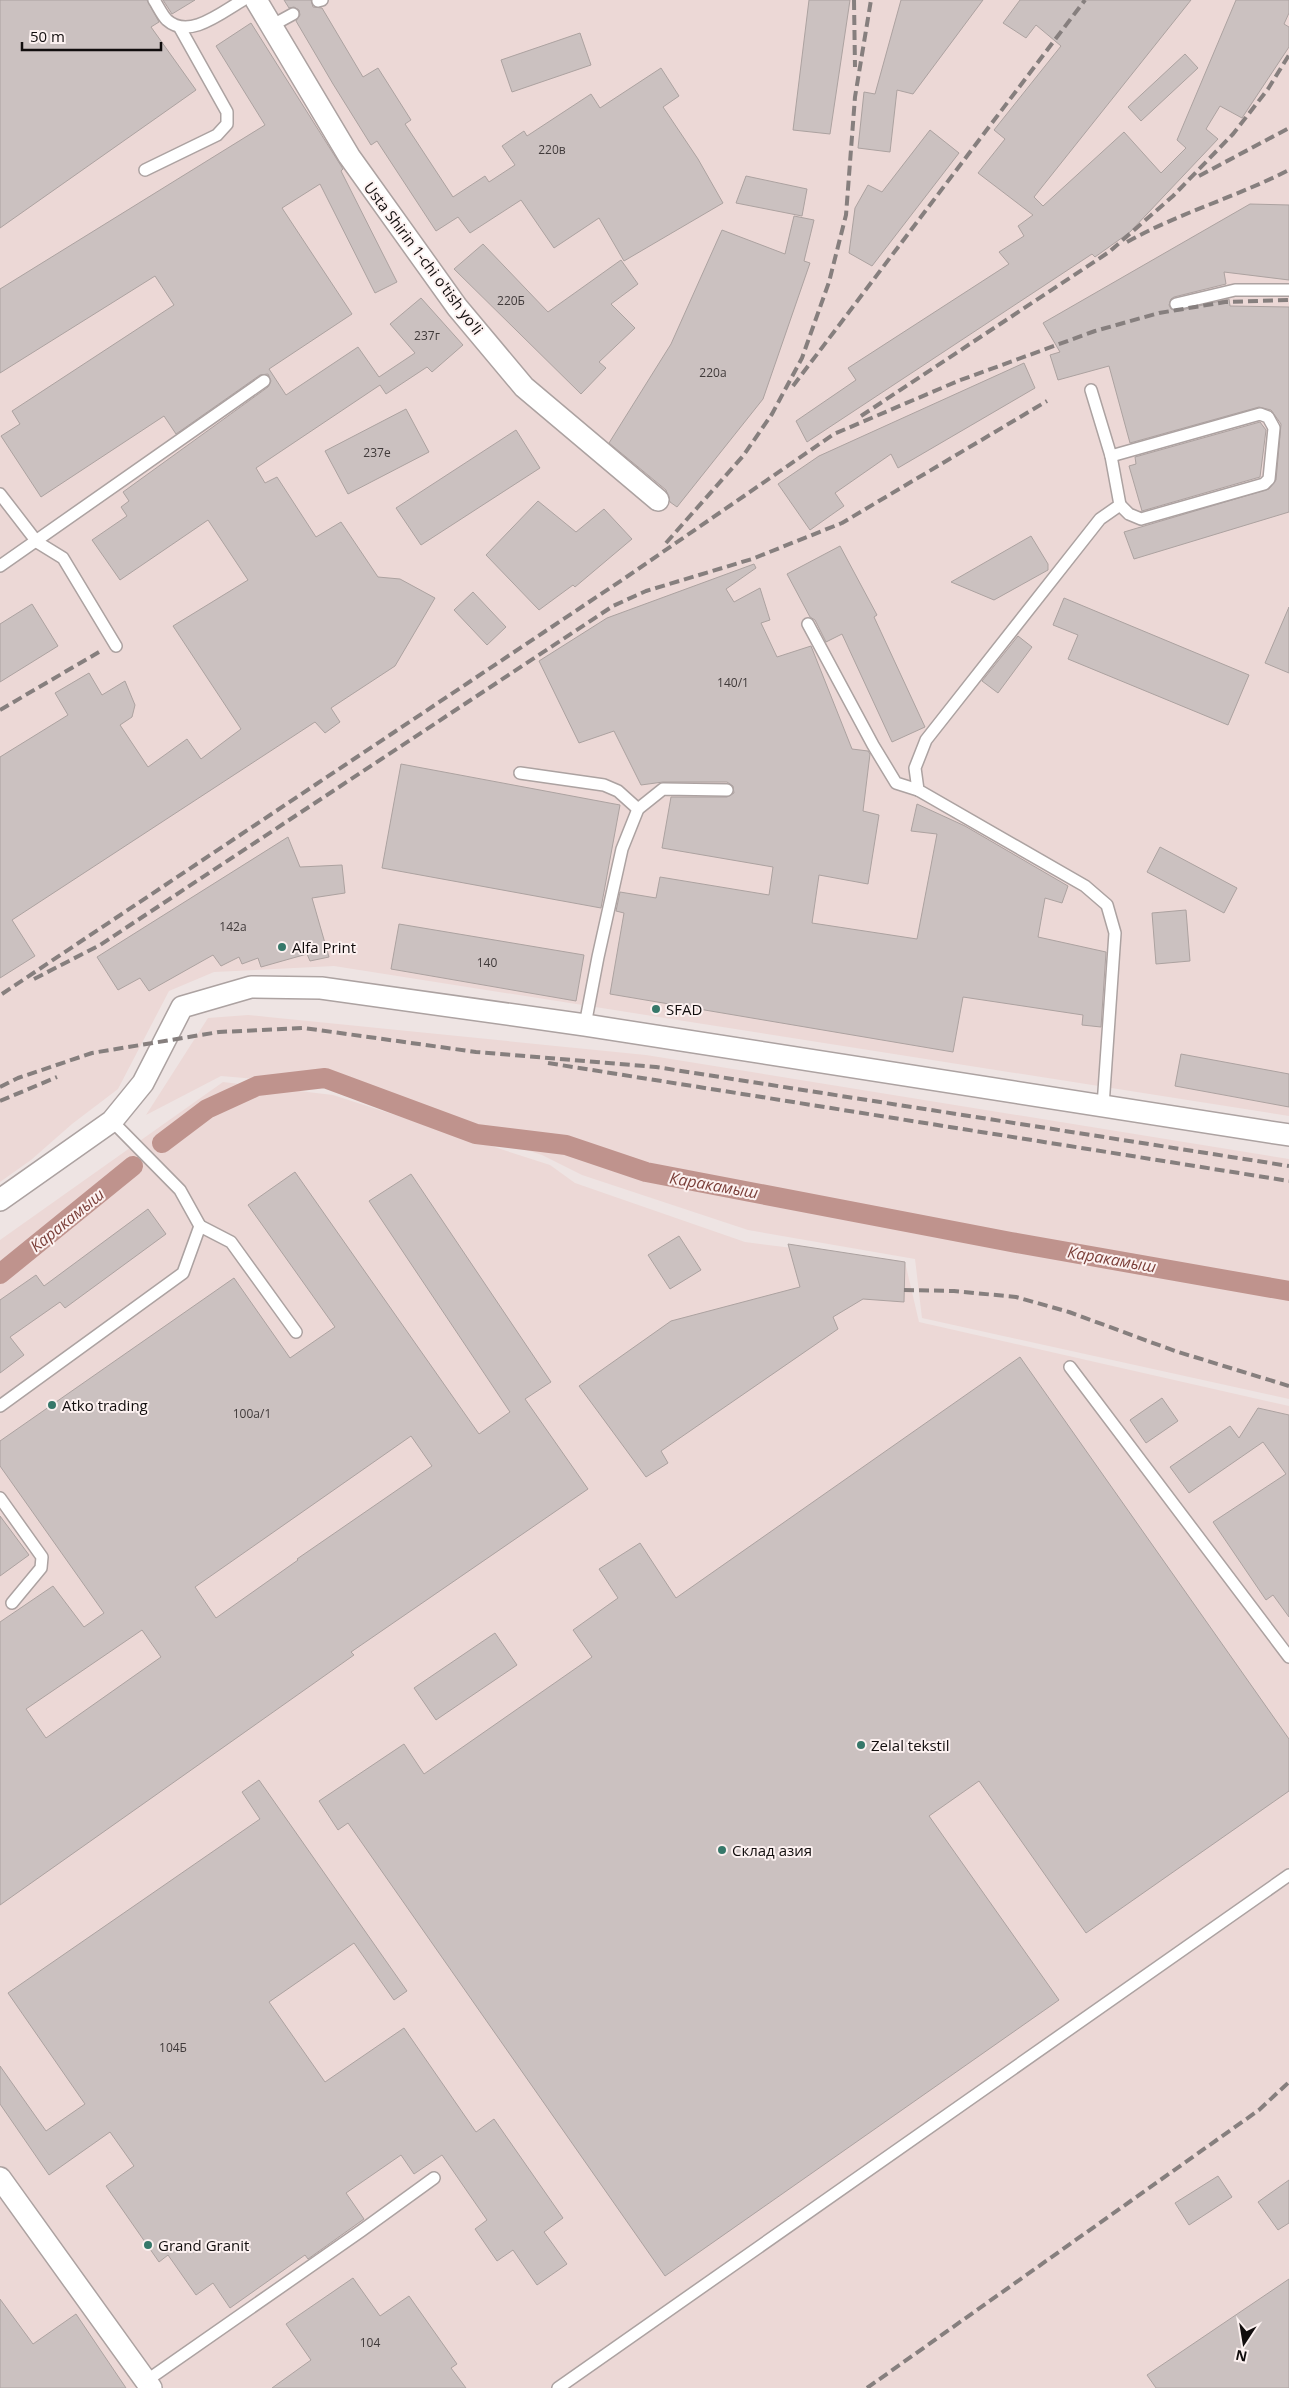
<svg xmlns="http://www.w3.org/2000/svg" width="1289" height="2388" font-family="'Open Sans',sans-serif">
	<rect width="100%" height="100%" fill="#eee4e3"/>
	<g fill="#ecd8d6">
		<polygon points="0,0 1289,0 1289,1116 334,966 214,972 169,991 118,1089 72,1124 31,1160 0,1182"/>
		<polygon points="248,1015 646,1055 1289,1159 1289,1399 922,1318 915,1259 748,1230 582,1175 542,1155 327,1085 221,1076 146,1115 208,1018"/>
		<polygon points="223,1082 333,1095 550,1165 575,1183 745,1242 905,1262 919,1322 1289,1406 1289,2388 0,2388 0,1240"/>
	</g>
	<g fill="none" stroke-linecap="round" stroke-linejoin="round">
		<g stroke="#bf938d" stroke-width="20">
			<polyline points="162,1143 207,1109 257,1086 325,1078 476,1134 566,1145 646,1172 1011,1242 1289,1291"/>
			<polyline points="0,1274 133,1166"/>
		</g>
	</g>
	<g fill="#cbc1c0" stroke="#aca2a0" fill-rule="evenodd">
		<polygon points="0,0 147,0 159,22 151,27 196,90 0,228"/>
		<polygon points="163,0 195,0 172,14"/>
		<polygon points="284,0 311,0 313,7 322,8 363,77 378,68 411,120 405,124 453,197 485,176 489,182 515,165 502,146 524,131 527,136 591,94 600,108 661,68 679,96 663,107 698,159 723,203 624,261 599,218 554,248 521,200 470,233 458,217 436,231 377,141 371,145 333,84 296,21 300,15 299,10 294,7 289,8"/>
		<polygon points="809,0 850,0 830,134 793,130"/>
		<polygon points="901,0 983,0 913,94 897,90 890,152 858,148 864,92 875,94"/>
		<polygon points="1020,0 1191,0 1034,197 1043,206 1124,132 1161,173 1186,148 1177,140 1236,0 1289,0 1289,13 1284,24 1289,27 1289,47 1242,118 1220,106 1206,129 1218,139 1130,232 1095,257 1092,254 807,442 796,421 856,380 848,368 1009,264 999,252 1024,236 1018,226 1033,215 978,173 1005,139 994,130 1061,46 1036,25 1026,38 1003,23"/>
		<polygon points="251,23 343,169 341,171 397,282 375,293 320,184 282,208 352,314 269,369 286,395 358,347 379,377 415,353 390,324 421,298 463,345 432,372 427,367 386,394 380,385 256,468 265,483 277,477 316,537 341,522 378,577 400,579 435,598 395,666 331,708 340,722 325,733 315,722 12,920 35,956 0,978 0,757 68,715 55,693 89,673 102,695 125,681 135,705 132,717 120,725 148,767 187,739 201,759 241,729 173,626 248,580 208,520 120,580 92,540 127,516 121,507 129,501 123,492 268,387 271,381 268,374 260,375 176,434 164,416 41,497 1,436 20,424 12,411 174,305 155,276 0,373 0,289 265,125 216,46"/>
		<polygon points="580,33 591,65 512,92 501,60"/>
		<polygon points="1185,54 1198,68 1141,121 1128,107"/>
		<polygon points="930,130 959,153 872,266 849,253 855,208 868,185 882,192"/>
		<polygon points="746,176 807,189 802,216 736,203"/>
		<polygon points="1250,204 1289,205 1289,280 1224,272 1226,284 1174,297 1171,299 1169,305 1171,309 1177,311 1229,299 1230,306 1289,307 1289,512 1134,559 1124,532 1269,489 1276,480 1281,424 1271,410 1259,407 1130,443 1109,366 1058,380 1050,355 1060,352 1043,323"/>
		<polygon points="794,216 814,220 804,261 810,263 763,399 677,507 670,502 666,490 609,443 671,344 722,230 785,254"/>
		<polygon points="483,244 548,312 621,260 638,284 611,304 635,328 599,362 606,368 581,394 454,269"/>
		<polygon points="1024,363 1035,388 898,468 891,454 835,493 844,506 810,530 778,484 819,456"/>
		<polygon points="406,409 429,452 348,494 325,451"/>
		<polygon points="1260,422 1266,430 1260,477 1142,511 1129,466 1136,464 1135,457"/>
		<polygon points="516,430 540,468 421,545 396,508"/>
		<polygon points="538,501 576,532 604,509 632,539 575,587 573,585 539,610 486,555"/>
		<polygon points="1031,536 1048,564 1048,570 994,600 951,582"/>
		<polygon points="840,546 877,615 874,617 925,727 892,742 842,634 826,642 815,620 810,617 787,574"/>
		<polygon points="754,564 756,568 726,589 734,602 760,588 770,620 761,623 777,657 811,646 852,749 868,751 870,754 863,811 879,815 868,884 819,875 812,923 917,939 937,834 911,831 917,804 965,826 1068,886 1062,903 1045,898 1038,937 1106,952 1101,1027 1082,1025 1083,1015 963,997 953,1052 610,994 624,913 616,911 620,892 656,898 660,877 769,895 773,867 662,848 671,797 727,797 734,793 733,786 727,782 663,782 641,785 614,731 579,743 539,661 607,618"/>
		<polygon points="473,592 506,627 487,645 454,610"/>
		<polygon points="1064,598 1249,675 1228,725 1068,659 1078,635 1053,625"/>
		<polygon points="32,604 58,646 0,682 0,624"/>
		<polygon points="1289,607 1289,673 1265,663"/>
		<polygon points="1018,636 1032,647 998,693 982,681"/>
		<polygon points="401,764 620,805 601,908 382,868"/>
		<polygon points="288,837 300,867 342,865 345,893 312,898 329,957 310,961 307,954 261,967 258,958 242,964 239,957 221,966 213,955 149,991 140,978 118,990 97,957"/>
		<polygon points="1160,847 1237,888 1224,913 1147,872"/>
		<polygon points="1186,910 1190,961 1156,964 1152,913"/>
		<polygon points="399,924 584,955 576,1001 391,969"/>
		<polygon points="1181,1054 1289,1074 1289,1107 1175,1086"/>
		<path d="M295,1172L479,1434L510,1412L369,1201L411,1174L551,1382L525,1399L588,1489L351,1652L354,1655L0,1905V1622L53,1586L84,1627L104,1613L0,1466V1441L234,1278L290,1358L335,1327L248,1205ZM411,1436L432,1466L297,1559L298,1560L216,1618L195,1587ZM142,1630L161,1657L46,1738L26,1709Z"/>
		<polygon points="148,1209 166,1234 65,1308 60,1302 10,1337 24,1355 0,1373 0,1300 36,1275 44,1286"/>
		<polygon points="679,1236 701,1270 670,1289 648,1255"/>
		<polygon points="788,1244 905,1262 904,1302 863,1299 833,1317 838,1329 661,1451 668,1463 646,1477 579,1386 671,1321 800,1287"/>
		<polygon points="1020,1357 1289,1739 1289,1791 1086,1933 979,1781 929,1816 1059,2000 665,2276 348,1823 338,1830 319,1801 404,1744 424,1774 592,1657 573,1630 618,1598 599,1569 640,1543 676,1598"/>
		<polygon points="1162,1398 1178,1421 1146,1443 1130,1420"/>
		<polygon points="1258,1408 1289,1415 1289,1617 1273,1595 1266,1600 1213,1522 1286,1474 1263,1442 1189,1493 1170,1467 1230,1426 1239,1438"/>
		<polygon points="0,1516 29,1555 0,1576"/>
		<polygon points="495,1633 517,1665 436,1720 414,1688"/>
		<polygon points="259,1780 407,1991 394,2000 354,1943 269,2002 325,2082 404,2028 476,2132 494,2119 563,2218 544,2232 567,2264 537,2285 513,2250 497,2261 475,2229 487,2220 442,2155 414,2174 401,2155 346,2193 364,2219 308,2259 305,2255 230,2308 213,2283 196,2295 168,2255 159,2262 106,2186 134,2166 110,2132 49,2175 0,2104 0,2066 46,2131 85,2104 8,1993 260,1819 242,1792"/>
		<polygon points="1218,2176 1232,2197 1189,2225 1175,2203"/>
		<polygon points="1289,2180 1289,2223 1278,2230 1258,2202"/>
		<polygon points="353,2278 380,2316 409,2296 457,2364 451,2368 466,2388 272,2388 311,2360 286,2324"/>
		<polygon points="1289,2279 1289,2388 1156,2388 1147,2375"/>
		<polygon points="0,2299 33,2344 76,2314 126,2388 0,2388"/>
	</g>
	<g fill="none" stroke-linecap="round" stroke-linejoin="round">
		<defs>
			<g id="service">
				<path d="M154,0C158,6 162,15 167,20C189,40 222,12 243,0"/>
				<polyline points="318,1 322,0"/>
				<polyline points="271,26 293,14"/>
				<polyline points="145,170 217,135 227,124 227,112 180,28"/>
				<polyline points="1176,304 1235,290 1289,290"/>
				<polyline points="1091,390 1111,456 1120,505 1100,519 926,740 915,768 918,790 1085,886 1107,905 1115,933 1103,1106"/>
				<polyline points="1111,456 1260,414 1268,417 1274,428 1269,479 1264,484 1141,519 1129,514 1120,505"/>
				<polyline points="0,494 37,542 63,558 116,646"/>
				<polyline points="0,566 264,381"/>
				<polyline points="808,624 873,745 896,783 918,790"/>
				<polyline points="520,773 604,785 618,791 638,809"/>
				<polyline points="585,1025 598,957 622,849 638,809 663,789 727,790"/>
				<polyline points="200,1226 231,1242 296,1332"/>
				<polyline points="1070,1367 1289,1657"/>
				<polyline points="0,1406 183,1273 200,1226 180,1190 112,1121"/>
				<polyline points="0,1498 42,1557 41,1568 12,1603"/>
				<polyline points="146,2381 361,2231 434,2178"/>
				<polyline points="558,2388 1289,1875"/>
			</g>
			<g id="minor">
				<polyline points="256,0 349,156 457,307 524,387 658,500"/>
				<polyline points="0,1200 112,1121 143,1083 182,1007 251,987 321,988 585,1025 1289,1135"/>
				<polyline points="0,2178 151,2388"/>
			</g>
		</defs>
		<use href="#service" stroke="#aca2a1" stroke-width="14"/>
		<use href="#minor" stroke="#aca2a1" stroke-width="24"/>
		<use href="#service" stroke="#fff" stroke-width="11"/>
		<use href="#minor" stroke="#fff" stroke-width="21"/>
		<g stroke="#867f7e" stroke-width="4" stroke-dasharray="10 5" stroke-linecap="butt">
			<polyline points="854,0 855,67"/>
			<polyline points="1199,176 1289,128"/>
			<path d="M1127,242C1179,213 1236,197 1289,170"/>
			<polyline points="793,386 1085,0"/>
			<polyline points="861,416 1109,252 1173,196 1233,134 1268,89 1289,55"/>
			<polyline points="666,543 743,456 772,414 802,358 829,282 846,215 855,97 871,0"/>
			<polyline points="0,710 99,652"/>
			<polyline points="34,979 100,945 613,606 646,591 752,559 842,523 1047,401"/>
			<polyline points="2,994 625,578 834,434 958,381 1095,331 1159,313 1225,302 1289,300"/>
			<polyline points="548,1063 1289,1181"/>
			<polyline points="0,1087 18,1078 92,1053 219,1032 304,1028 476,1052 656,1067 1289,1166"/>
			<polyline points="0,1101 57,1077"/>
			<polyline points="904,1290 954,1291 1016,1297 1069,1312 1175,1351 1289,1386"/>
			<polyline points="867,2388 1259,2110 1289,2082"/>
		</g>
	</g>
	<g fill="#36786a" stroke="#fcf1f0" stroke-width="2">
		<circle cx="282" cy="947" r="5"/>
		<circle cx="656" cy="1009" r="5"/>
		<circle cx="52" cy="1405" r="5"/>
		<circle cx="861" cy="1745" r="5"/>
		<circle cx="722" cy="1850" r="5"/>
		<circle cx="148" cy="2245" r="5"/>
	</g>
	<g text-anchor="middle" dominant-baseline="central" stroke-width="4" stroke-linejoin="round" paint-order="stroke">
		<g font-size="12" fill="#403a3a">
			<text x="552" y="149">220в</text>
			<text x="511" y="300">220Б</text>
			<text x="427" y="335">237г</text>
			<text x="713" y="372">220a</text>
			<text x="377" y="452">237e</text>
			<text x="733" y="682">140/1</text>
			<text x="233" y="926">142a</text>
			<text x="487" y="962">140</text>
			<text x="252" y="1413">100a/1</text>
			<text x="173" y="2047">104Б</text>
			<text x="370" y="2342">104</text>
		</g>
		<g font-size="15" fill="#110d0d" stroke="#fcf1f0">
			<text transform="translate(424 258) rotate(53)">Usta Shirin 1-chi o'tish yo'li</text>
		</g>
		<g font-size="15" fill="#110d0d" stroke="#fcf1f0" text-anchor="start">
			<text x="292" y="947">Alfa Print</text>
			<text x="666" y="1009">SFAD</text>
			<text x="62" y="1405">Atko trading</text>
			<text x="871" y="1745">Zelal tekstil</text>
			<text x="732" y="1850">Склад азия</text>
			<text x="158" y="2245">Grand Granit</text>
		</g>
		<g font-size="16" font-style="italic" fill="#7b3f39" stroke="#fcf1f0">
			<text transform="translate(714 1185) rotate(10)">Каракамыш</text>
			<text transform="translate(67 1220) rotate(-39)">Каракамыш</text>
			<text transform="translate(1112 1259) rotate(10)">Каракамыш</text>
		</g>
	</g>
	<g transform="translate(1244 2343) rotate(192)" stroke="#fcf1f0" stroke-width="4" paint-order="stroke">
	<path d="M0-4L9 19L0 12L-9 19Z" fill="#110d0d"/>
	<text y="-8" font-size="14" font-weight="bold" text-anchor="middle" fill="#110d0d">N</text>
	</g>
	<path d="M22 42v8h139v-8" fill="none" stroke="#110d0d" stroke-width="2.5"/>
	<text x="30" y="42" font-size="15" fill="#110d0d" stroke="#fcf1f0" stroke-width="4" paint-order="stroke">50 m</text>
</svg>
